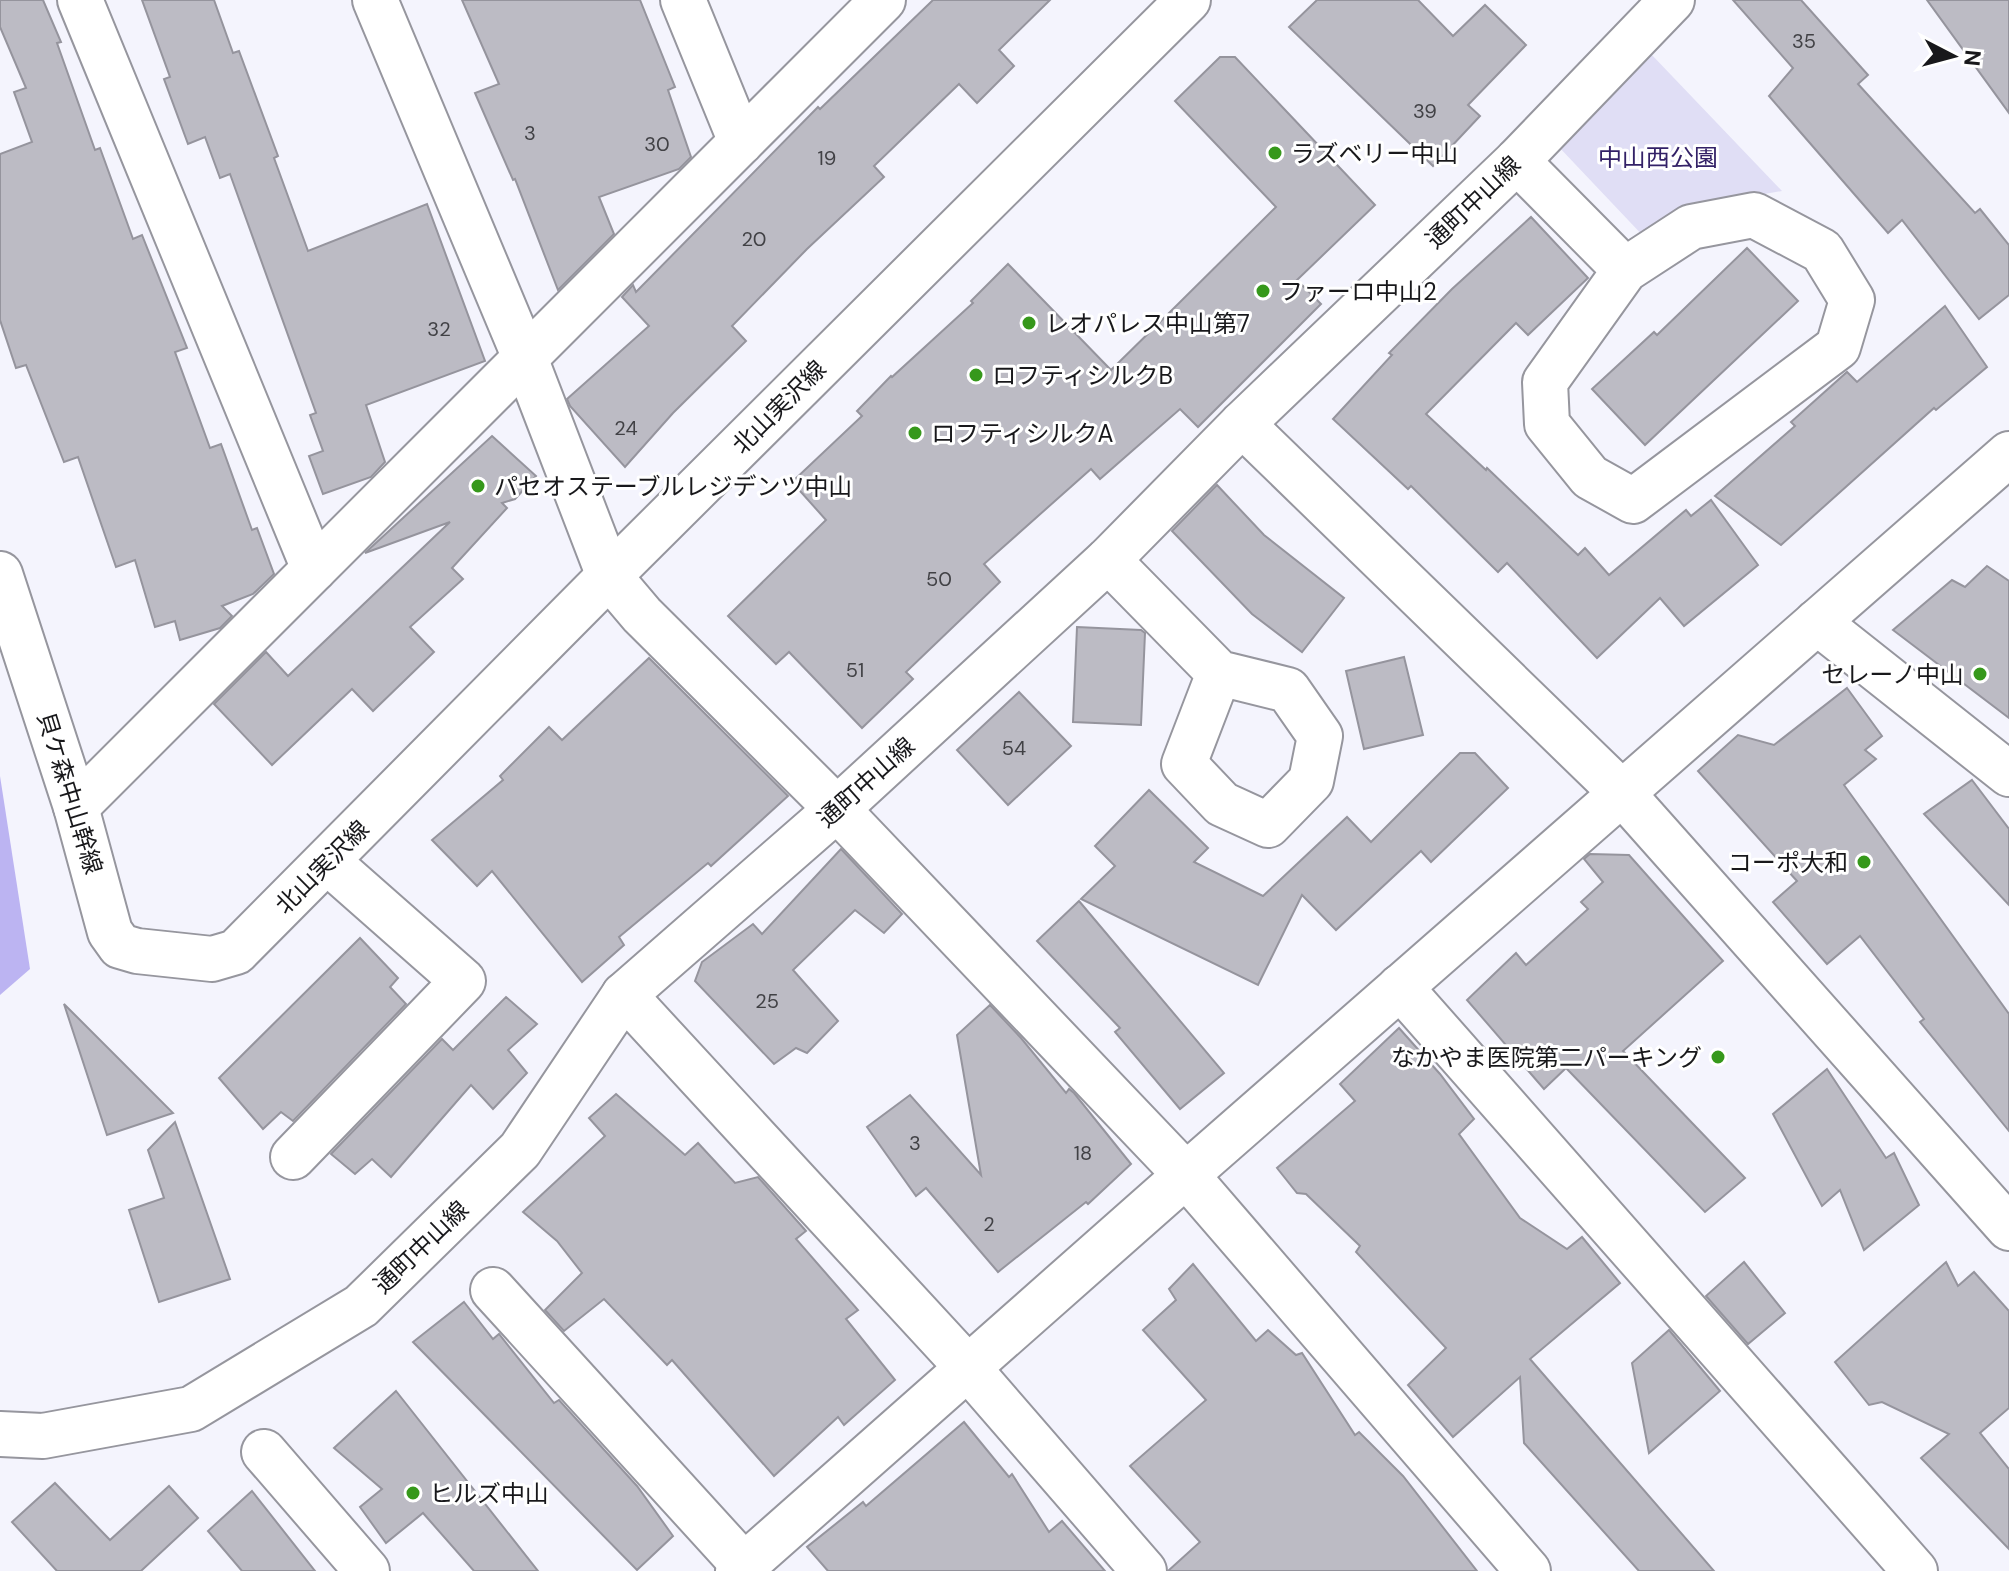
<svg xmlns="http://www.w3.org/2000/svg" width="2009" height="1571" font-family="'DM Sans','Noto Sans JP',sans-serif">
	<rect width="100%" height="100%" fill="#f4f4fd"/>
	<polygon fill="#e0def5" points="1651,54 1782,191 1708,204 1647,240 1557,145"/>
	<polygon fill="#bcb4f2" points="0,776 30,969 0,995"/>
	<g fill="#bcbbc4" stroke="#95949d" stroke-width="2">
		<polygon points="0,0 43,0 61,42 57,43 95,150 100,148 133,239 142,235 187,348 175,352 210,448 221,444 252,530 257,528 274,574 253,594 222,606 232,616 220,628 180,640 175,621 155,627 135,560 116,567 78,457 64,462 26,365 16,368 0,320 0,154 32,142 14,92 26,88 0,27"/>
		<polygon points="142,0 214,0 233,53 239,51 278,156 274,158 308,251 427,204 485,361 366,405 385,462 371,477 323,494 309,456 323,451 310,415 316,413 230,174 220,178 205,137 188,144 164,79 170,77"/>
		<polygon points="462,0 640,0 675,87 668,90 691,157 679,169 599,197 614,234 558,290 515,179 513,180 475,93 499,84"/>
		<polygon points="933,0 1050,0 999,50 1014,66 977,103 959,84 874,166 884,177 807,249 732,326 746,341 673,413 625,467 570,406 567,399 649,326 622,297 633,285 636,292 818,107 820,109"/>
		<polygon points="1317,0 1418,0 1453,36 1485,5 1526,45 1468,105 1480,116 1433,166 1289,27"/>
		<polygon points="1733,0 1801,0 1868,75 1858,84 1975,213 1980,209 2009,245 2009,295 1979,319 1902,220 1888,233 1769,96 1793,68"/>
		<polygon points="1927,0 2009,0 2009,113"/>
		<polygon points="1220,57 1235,57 1375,205 1297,280 1321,304 1198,427 1180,409 1100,479 1091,469 984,564 1000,582 906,672 913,679 862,728 789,652 776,664 728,616 826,520 792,482 862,416 857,411 891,376 892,377 973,303 971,301 1008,264 1111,370 1170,312 1276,207 1175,101"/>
		<polygon points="1531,217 1588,278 1528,335 1516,323 1426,414 1486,470 1487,468 1578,555 1585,548 1609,575 1686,510 1691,516 1711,500 1758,565 1684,626 1660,598 1597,658 1507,563 1498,572 1411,486 1408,489 1333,419 1392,355 1389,353 1452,289"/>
		<polygon points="1747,248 1798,301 1645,445 1592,389 1654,332 1657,335"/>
		<polygon points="1945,306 1987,367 1936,410 1934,408 1781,545 1715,496 1795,426 1791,422 1847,372 1857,382"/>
		<polygon points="492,436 536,476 515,499 502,503 507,508 452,568 463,579 410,627 434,652 373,711 352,689 272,765 214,704 266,652 288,676 450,522 365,553"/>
		<polygon points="1217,485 1264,535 1344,598 1302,652 1252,614 1172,531"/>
		<polygon points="1987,566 2009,581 2009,718 1893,630 1952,580 1965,587"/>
		<polygon points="1077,627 1141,630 1145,633 1141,725 1073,722"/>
		<polygon points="1404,657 1423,735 1364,749 1346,671"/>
		<polygon points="649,658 788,796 711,866 708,863 619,937 624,945 582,982 492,871 477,886 432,840 503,780 500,776 549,727 562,740"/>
		<polygon points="1847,688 1882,736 1865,750 1876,759 1844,785 2009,1014 2009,1131 1920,1022 1924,1019 1860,936 1827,964 1773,902 1797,881 1698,771 1738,735 1774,745"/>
		<polygon points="1019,692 1071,746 1008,805 957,750"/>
		<polygon points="1460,753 1475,753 1508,788 1431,862 1421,851 1336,930 1302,895 1258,985 1081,899 1115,866 1095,846 1149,790 1208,848 1194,862 1263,896 1347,817 1371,842"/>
		<polygon points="1972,780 2009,829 2009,905 1924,814"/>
		<polygon points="841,849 902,914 884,933 855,910 793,970 838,1021 807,1053 796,1048 774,1064 695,981 702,962 753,924 762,934"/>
		<polygon points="1590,854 1629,855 1723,961 1623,1051 1745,1178 1705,1212 1566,1068 1544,1089 1467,1000 1516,953 1526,965 1588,909 1581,902 1603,882 1584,859"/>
		<polygon points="1079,901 1224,1073 1180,1109 1115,1032 1120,1028 1037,941"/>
		<polygon points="360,938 398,978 390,987 406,1004 293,1121 281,1112 263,1129 219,1078"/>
		<polygon points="506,997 537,1024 508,1050 527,1073 493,1109 471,1085 391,1177 372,1159 355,1174 331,1154 442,1039 453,1050"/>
		<polygon points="64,1004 173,1113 107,1135"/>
		<polygon points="990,1005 1021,1038 1066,1093 1069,1089 1074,1093 1131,1164 1088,1204 1086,1202 998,1272 926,1188 916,1196 867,1127 910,1095 981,1175 957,1035"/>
		<polygon points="1399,1028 1440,1074 1474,1119 1459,1134 1520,1218 1567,1249 1582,1237 1620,1283 1530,1359 1714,1571 1639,1571 1524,1443 1520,1377 1453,1437 1408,1385 1446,1348 1356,1252 1360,1246 1306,1194 1297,1193 1277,1168 1355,1101 1340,1084"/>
		<polygon points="1827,1069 1886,1158 1894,1153 1919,1205 1864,1250 1840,1190 1822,1206 1773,1114"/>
		<polygon points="616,1094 685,1155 698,1143 735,1183 758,1177 806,1231 796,1239 858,1310 846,1319 895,1380 844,1425 838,1417 774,1476 672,1360 667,1365 604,1299 564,1331 545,1310 582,1273 557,1241 523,1212 605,1136 589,1118"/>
		<polygon points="175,1122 230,1279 159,1302 129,1210 164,1198 148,1150"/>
		<polygon points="1744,1262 1785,1313 1748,1344 1706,1296"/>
		<polygon points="1946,1262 1958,1286 1974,1272 2009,1311 2009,1408 1980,1433 2009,1469 2009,1549 1921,1458 1949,1434 1882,1402 1869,1405 1835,1362"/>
		<polygon points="1193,1264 1256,1341 1268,1330 1296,1355 1302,1353 1355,1435 1359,1432 1403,1476 1477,1571 1168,1571 1200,1542 1130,1466 1206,1400 1143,1330 1176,1300 1169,1289"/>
		<polygon points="464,1302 493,1339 499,1334 554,1403 559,1400 637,1486 673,1536 637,1570 413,1342"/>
		<polygon points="1669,1330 1720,1391 1649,1453 1632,1363"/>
		<polygon points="396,1391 538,1571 474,1571 423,1513 386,1543 360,1507 382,1489 334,1448"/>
		<polygon points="964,1422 1009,1477 1012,1474 1049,1532 1062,1521 1105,1571 828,1571 807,1547 863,1502 866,1506"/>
		<polygon points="55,1483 110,1540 169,1486 198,1518 141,1571 57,1571 12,1522"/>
		<polygon points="252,1491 315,1571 242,1571 208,1531"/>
	</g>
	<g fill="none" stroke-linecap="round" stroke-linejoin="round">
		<defs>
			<g id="minor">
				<polyline points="80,0 314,569"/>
				<polyline points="375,0 525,358 609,576 642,615 837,809 1186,1175 1528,1571"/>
				<polyline points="683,0 741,142"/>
				<polyline points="1517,161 1625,270 1545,382 1547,424 1590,477 1633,501 1838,347 1852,300 1822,251 1754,215 1691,227 1625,270"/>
				<polyline points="1242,424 1622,793 2009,1228"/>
				<polyline points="1108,560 1219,673 1184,764 1222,804 1268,825 1311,781 1320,736 1288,690 1219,673"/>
				<polyline points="0,574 76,807 110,932 120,946 137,951 212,959 236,952 609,576 1188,0"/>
				<polyline points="1817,622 2009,774"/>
				<polyline points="76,807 883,0"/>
				<polyline points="1400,987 1915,1571"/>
				<polyline points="624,995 968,1368 1144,1571"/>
				<polyline points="293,1157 463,981 328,862"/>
				<polyline points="493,1290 749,1571"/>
				<polyline points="0,1434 43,1436 191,1409 361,1306 520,1150 624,995 837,809 1108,560 1242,424 1517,161 1672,0"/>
				<polyline points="264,1452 367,1571"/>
				<polyline points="738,1571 1186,1175 2009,454"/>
			</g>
		</defs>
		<use href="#minor" stroke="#96969e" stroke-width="48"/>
		<use href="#minor" stroke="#fff" stroke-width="44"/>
	</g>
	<g fill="#36981b" stroke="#fff" stroke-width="3">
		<circle cx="1275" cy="153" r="8"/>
		<circle cx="1263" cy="291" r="8"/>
		<circle cx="1029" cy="323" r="8"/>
		<circle cx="976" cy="375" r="8"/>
		<circle cx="915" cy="433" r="8"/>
		<circle cx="478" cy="486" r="8"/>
		<circle cx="1980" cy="674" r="8"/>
		<circle cx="1864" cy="862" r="8"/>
		<circle cx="1718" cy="1057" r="8"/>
		<circle cx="413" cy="1493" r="8"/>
	</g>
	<g text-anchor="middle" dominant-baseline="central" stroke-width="6" stroke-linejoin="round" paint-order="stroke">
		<g font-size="20" fill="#414145">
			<text x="1804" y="41">35</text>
			<text x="1425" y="111">39</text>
			<text x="530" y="133">3</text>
			<text x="657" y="144">30</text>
			<text x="827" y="158">19</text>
			<text x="754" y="239">20</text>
			<text x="439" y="329">32</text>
			<text x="626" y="428">24</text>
			<text x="939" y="579">50</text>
			<text x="855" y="670">51</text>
			<text x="1014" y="748">54</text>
			<text x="767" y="1001">25</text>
			<text x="915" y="1143">3</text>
			<text x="1083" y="1153">18</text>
			<text x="989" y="1224">2</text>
		</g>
		<g font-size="24" fill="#18181b" stroke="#fff" text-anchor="start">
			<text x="1291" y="153">ラズベリー中山</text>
			<text x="1279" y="291">ファーロ中山2</text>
			<text x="1045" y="323">レオパレス中山第7</text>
			<text x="992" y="375">ロフティシルクB</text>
			<text x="931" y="433">ロフティシルクA</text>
			<text x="494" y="486">パセオステーブルレジデンツ中山</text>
			<text x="1964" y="674" text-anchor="end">セレーノ中山</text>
			<text x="1848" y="862" text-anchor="end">コーポ大和</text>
			<text x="1702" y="1057" text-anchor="end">なかやま医院第二パーキング</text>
			<text x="429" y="1493">ヒルズ中山</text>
		</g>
		<g font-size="24" fill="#332167" stroke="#fff">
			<text x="1658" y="157">中山西公園</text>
		</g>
		<g font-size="24" fill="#18181b" stroke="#fff">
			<text transform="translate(1473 202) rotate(-44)">通町中山線</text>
			<text transform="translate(779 407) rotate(-45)">北山実沢線</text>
			<text transform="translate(866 782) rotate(-42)">通町中山線</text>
			<text transform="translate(70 793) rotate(73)">貝ケ森中山幹線</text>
			<text transform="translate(322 867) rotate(-45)">北山実沢線</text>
			<text transform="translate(421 1247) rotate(-44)">通町中山線</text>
		</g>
	</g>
	<g transform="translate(1953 56) rotate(96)" stroke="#ffffff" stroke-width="6" paint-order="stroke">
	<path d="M0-6L14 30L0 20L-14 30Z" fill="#18181b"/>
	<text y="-12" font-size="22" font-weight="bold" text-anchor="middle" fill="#18181b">N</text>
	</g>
</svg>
